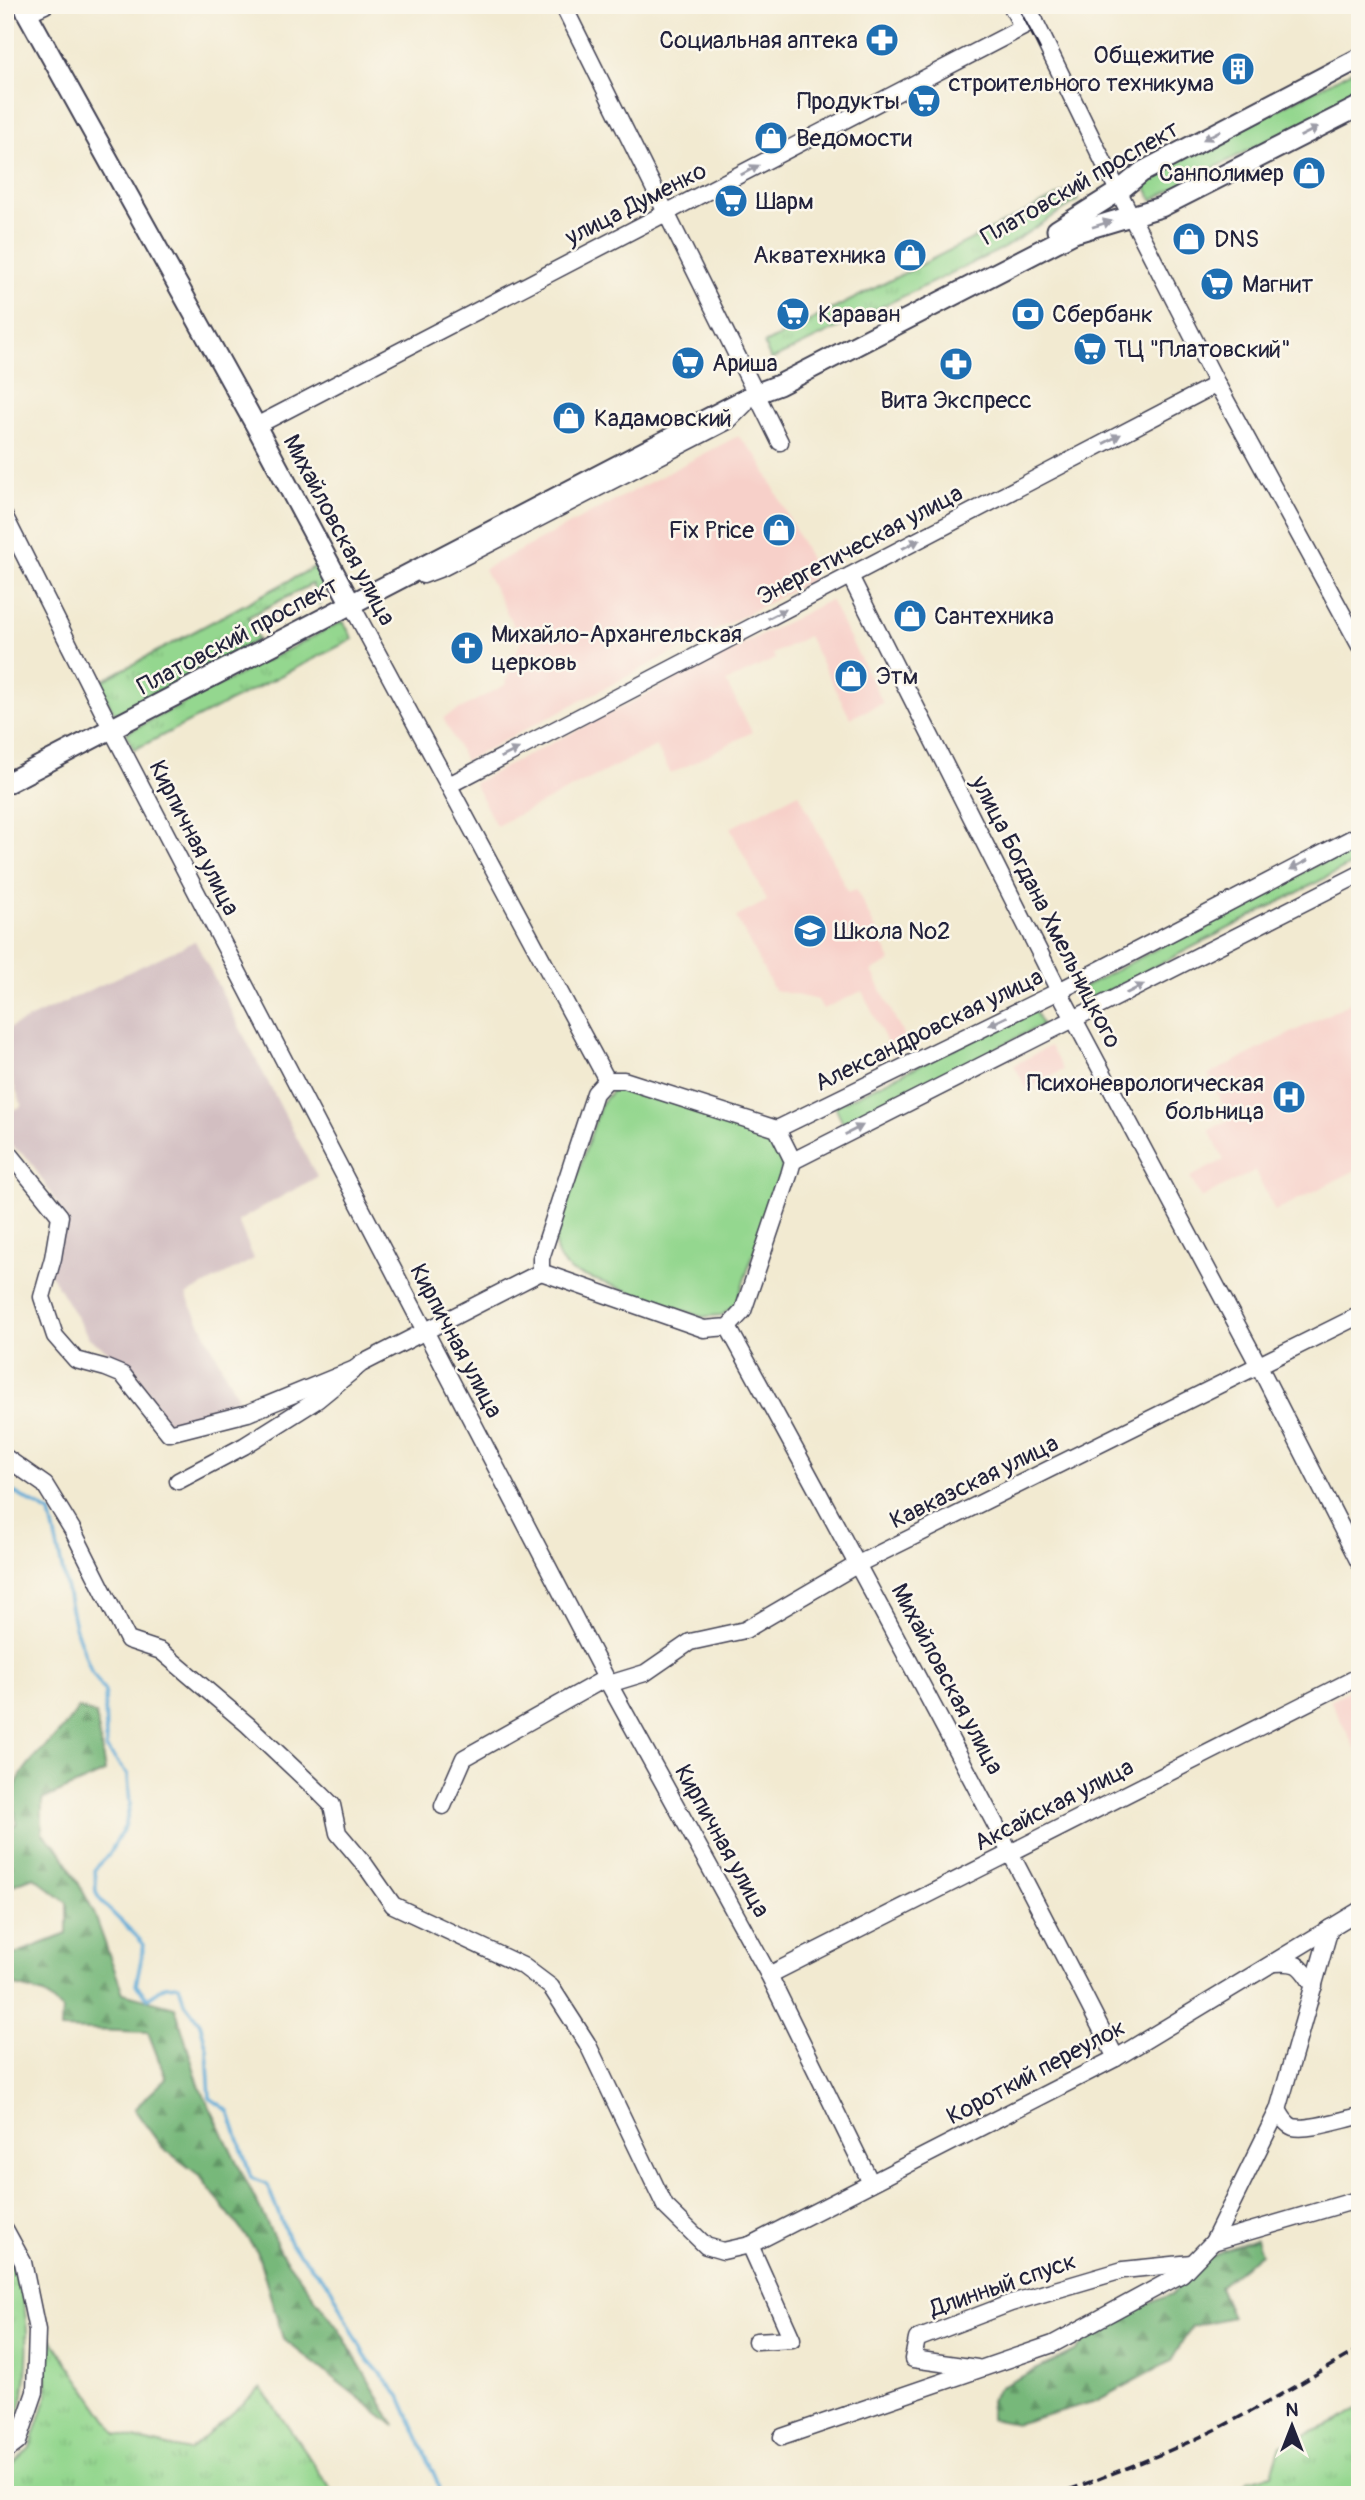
<svg xmlns="http://www.w3.org/2000/svg" width="1365" height="2500" font-family="Pangolin,sans-serif">
	<defs>
		<pattern id="grass-tufts" width="24" height="20" patternUnits="userSpaceOnUse" patternTransform="scale(1.75)"><rect width="24" height="20" fill="#94d78f"/><path d="M3 7l-1-3M5 7V3M7 7l1-3M15 17l-1-3M17 17v-4M19 17l1-3" fill="none" stroke="#7fb87c"/></pattern>
		<pattern id="forest-firs" width="22" height="20" patternUnits="userSpaceOnUse" patternTransform="scale(1.75)"><rect width="22" height="20" fill="#77b87a"/><path d="M5 1l3.5 6h-7zM16 11l3.5 6h-7z" fill="#619565"/></pattern>
	</defs>
	<rect width="100%" height="100%" fill="#fbf7ec"/>
	<filter id="ink" filterUnits="userSpaceOnUse"><feTurbulence type="fractalNoise" baseFrequency=".0143" numOctaves="2"/><feDisplacementMap in="SourceGraphic" scale="14" xChannelSelector="R" yChannelSelector="G"/><feConvolveMatrix kernelMatrix="1 2 1 2 8 2 1 2 1" color-interpolation-filters="sRGB"/></filter>
	<filter id="wash" filterUnits="userSpaceOnUse"><feTurbulence type="fractalNoise" baseFrequency=".00686" numOctaves="4" result="noise"/><feDisplacementMap in="SourceGraphic" scale="28" xChannelSelector="R" yChannelSelector="G"/><feGaussianBlur stdDeviation="1.57" result="paint"/><feColorMatrix in="noise" values="0 0 0 0 0 0 0 0 0 0 0 0 0 0 0 0 0 1.4 0 .05"/><feComposite in="paint" operator="in"/></filter>
	<g filter="url(#wash)">
		<rect width="100%" height="100%" fill="#f2ead1"/>
		<g fill="#f7d0c9">
			<polygon points="738,436 758,457 812,563 812,580 465,761 443,718 505,685 521,640 484,569"/>
			<polygon points="309,593 314,604 264,631 258,622 261,618"/>
			<polygon points="830,600 883,703 850,718 808,636 773,654 775,659 726,682 752,732 671,774 656,746 496,826 474,783"/>
			<polygon points="915,605 922,618 910,625 903,611"/>
			<polygon points="799,793 848,892 856,889 891,961 872,971 909,1047 893,1055 862,991 823,1009 818,1000 774,990 736,917 767,901 730,828"/>
			<polygon points="1360,998 1360,1168 1275,1211 1255,1171 1201,1198 1190,1177 1224,1160 1209,1130 1230,1119 1208,1075"/>
			<polygon points="1050,1046 1063,1070 1027,1089 1014,1065"/>
			<polygon points="1360,1685 1360,1758 1330,1700"/>
		</g>
		<polygon fill="#d2bec1" points="195,941 317,1177 238,1221 254,1259 186,1295 238,1398 169,1428 137,1372 89,1338 49,1272 67,1219 29,1159 5,1141 5,1114 22,1106 5,1061 5,1030"/>
		<g fill="url(#grass-tufts)" stroke="#5b7c65" stroke-width="2">
			<polygon points="1073,188 1078,200 1004,248 771,360 764,344"/>
			<polygon points="318,565 323,583 320,604 312,584 248,617 258,640 115,714 98,683"/>
			<polygon points="343,621 353,639 134,750 126,733"/>
			<path d="M5,2246C29,2295 34,2357 19,2411C16,2422 15,2431 5,2439Z"/>
			<polygon points="46,2331 117,2434 189,2451 261,2388 335,2495 5,2495 5,2471 30,2448 47,2396"/>
			<polygon points="1360,2407 1360,2493 1356,2495 1234,2495 1249,2480 1272,2474 1281,2445 1339,2421"/>
		</g>
		<g fill="url(#forest-firs)" stroke="#4c6d5a" stroke-width="2">
			<path d="M78,1708L96,1715L105,1772L42,1800V1833L62,1853L93,1910L123,1993L175,2007L199,2085L282,2254L340,2331L395,2426L283,2339L257,2251L199,2175L162,2147L134,2109L166,2079L148,2032L61,2029L62,2010L44,1994L9,1984L5,1958L67,1934V1903L34,1877L5,1888V1827L16,1825C16,1814 12,1797 16,1786C25,1758 63,1736 78,1708Z"/>
			<polygon points="1256,2239 1261,2253 1219,2287 1232,2317 1192,2326 1171,2361 1096,2401 1016,2424 990,2419 990,2401 1000,2387 1075,2351 1108,2321 1172,2294 1199,2264 1222,2251"/>
		</g>
		<g fill="#94d78f" stroke="#5b7c65" stroke-width="2">
			<polygon points="1360,67 1360,93 1152,200 1142,179"/>
			<polygon points="1360,842 1360,860 1085,1003 1080,989"/>
			<polygon points="1034,1010 1042,1025 844,1126 835,1106"/>
			<path d="M631,1088L763,1131C779,1142 781,1153 782,1171L736,1304L722,1315L702,1317L573,1272C560,1263 556,1256 555,1240L601,1104L614,1089Z"/>
		</g>
		<g fill="none" stroke-linecap="round" stroke-linejoin="round">
			<path stroke="#5eaad7" stroke-width="3.5" d="M5,1487L50,1513L75,1627L91,1671L105,1692L106,1748L128,1775L130,1805L125,1826L108,1856L95,1869C96,1876 95,1885 96,1892C99,1904 134,1931 144,1945L136,1985L148,1998L165,1986L179,1985L184,2002L200,2023L207,2049L210,2098L229,2111L251,2177L267,2184L290,2243L331,2288L365,2356L400,2396L437,2481L440,2495"/>
		</g>
	</g>
	<g filter="url(#ink)">
		<g fill="none" stroke-linecap="round" stroke-linejoin="round">
			<defs>
				<g id="minor">
					<polyline points="563,5 780,442"/>
					<polyline points="1011,5 1022,26"/>
					<polyline points="1027,5 1105,165 1217,384 1360,646"/>
					<polyline points="27,13 45,5"/>
					<polyline points="256,426 1035,21"/>
					<polyline points="5,517 112,730 609,1684 769,1975 871,2183"/>
					<polyline points="423,575 444,567 728,421 745,404"/>
					<polyline points="850,576 1059,991 1259,1366 1360,1564"/>
					<polyline points="360,600 351,604 607,1080"/>
					<polyline points="449,785 1217,384"/>
					<polygon points="607,1080 624,1080 777,1129 793,1161 789,1175 743,1311 728,1327 704,1329 541,1272 541,1258 595,1093"/>
					<polyline points="777,1129 1059,991 1360,834"/>
					<polyline points="5,1148 60,1216 53,1258 42,1297 55,1336 76,1360 106,1368 123,1375 169,1433 248,1413 355,1369"/>
					<polyline points="793,1161 1360,874"/>
					<path d="M728,1327C861,1569 991,1812 1116,2058"/>
					<polyline points="5,1457 45,1485 72,1529 128,1640 161,1651 248,1725 321,1794 332,1805 338,1833 365,1865 393,1905 523,1966 551,1987 587,2043 665,2206 706,2246 723,2251 750,2245 1116,2058 1360,1910"/>
					<polyline points="178,1481 244,1446 317,1400 361,1364 541,1272"/>
					<polyline points="609,1684 645,1673 690,1642 745,1630 858,1564 1360,1315"/>
					<polyline points="443,1806 464,1758 606,1678"/>
					<path d="M1274,1963C1300,1961 1300,1966 1314,1986"/>
					<polyline points="769,1975 1360,1676"/>
					<path d="M1278,2110C1282,2116 1285,2124 1293,2127C1308,2131 1344,2119 1360,2116"/>
					<polyline points="5,2229 23,2262 37,2330 35,2392 18,2442 5,2452"/>
					<polyline points="1213,2242 1360,2199"/>
					<polyline points="750,2245 792,2339 756,2341"/>
					<polyline points="977,2368 913,2359 917,2339 1011,2303 1123,2270 1192,2263"/>
					<polyline points="782,2437 1053,2344 1182,2274 1213,2242 1278,2110 1330,1928"/>
				</g>
				<g id="major">
					<polyline points="24,5 27,13 256,426 351,604"/>
					<polyline points="1057,230 1119,191 1142,172 1360,58"/>
					<polyline points="5,784 755,394 779,385 1074,233 1161,207 1360,106"/>
				</g>
			</defs>
			<use href="#minor" stroke="#414052" stroke-width="19"/>
			<use href="#major" stroke="#414052" stroke-width="23"/>
			<use href="#minor" stroke="#fff" stroke-width="16"/>
			<use href="#major" stroke="#fff" stroke-width="19"/>
			<polyline stroke="#22223b" stroke-width="2" points="1017,5 1040,49"/>
			<path stroke="#22223b" stroke-width="3.5" stroke-dasharray="10 5" stroke-linecap="butt" d="M1055,2495C1109,2475 1163,2455 1215,2430C1264,2405 1312,2377 1360,2348"/>
		</g>
		<defs><path id="oneway-solid" d="M-6-.8H1V-3.2L6.5 0L1 3.2V.8H-6Z" transform="scale(1.75)"/></defs>
		<g fill="#9c9ca7">
			<use href="#oneway-solid" transform="translate(1309 132) rotate(-27)"/>
			<use href="#oneway-solid" transform="translate(1212 135) rotate(152)"/>
			<use href="#oneway-solid" transform="translate(750 170) rotate(-28)"/>
			<use href="#oneway-solid" transform="translate(1102 224) rotate(-18)"/>
			<use href="#oneway-solid" transform="translate(1112 439) rotate(-28)"/>
			<use href="#oneway-solid" transform="translate(911 544) rotate(-28)"/>
			<use href="#oneway-solid" transform="translate(777 614) rotate(-27)"/>
			<use href="#oneway-solid" transform="translate(510 753) rotate(-27)"/>
			<use href="#oneway-solid" transform="translate(1299 865) rotate(152)"/>
			<use href="#oneway-solid" transform="translate(1135 989) rotate(-27)"/>
			<use href="#oneway-solid" transform="translate(998 1021) rotate(154)"/>
			<use href="#oneway-solid" transform="translate(854 1130) rotate(-27)"/>
		</g>
	</g>
	<defs>
		<symbol id="pharmacy-disc" viewBox="-11 -11 22 22"><circle r="9.5" fill="#1f6fb2" stroke="#fbf7ec"/><path d="M-2-6h4v4h4v4h-4v4h-4v-4h-4v-4h4Z" fill="#fff"/></symbol>
		<symbol id="building-disc" viewBox="-11 -11 22 22"><circle r="9.5" fill="#1f6fb2" stroke="#fbf7ec"/><path d="M-4-6H4V6H1V3H-1V6H-4ZM-2.5-4.3h1.7v1.8h-1.7ZM.8-4.3h1.7v1.8H.8ZM-2.5-1h1.7V.8h-1.7ZM.8-1h1.7V.8H.8Z" fill="#fff"/></symbol>
		<symbol id="supermarket-disc" viewBox="-11 -11 22 22"><circle r="9.5" fill="#1f6fb2" stroke="#fbf7ec"/><path d="M-6-5.5h2.5l.6 2H6L4.5 2H-2.5L-4.4-4H-6ZM-1.5 3.2a1.3 1.3 0 1 0 .1 0ZM3 3.2a1.3 1.3 0 1 0 .1 0Z" fill="#fff"/></symbol>
		<symbol id="shop-disc" viewBox="-11 -11 22 22"><circle r="9.5" fill="#1f6fb2" stroke="#fbf7ec"/><path d="M-5-2.5h2.3a2.7 3.5 0 0 1 5.4 0H5L5.5 6h-11ZM-1.5-2.5h3a1.5 2.3 0 0 0-3 0Z" fill="#fff"/></symbol>
		<symbol id="bank-disc" viewBox="-11 -11 22 22"><circle r="9.5" fill="#1f6fb2" stroke="#fbf7ec"/><path d="M-6-4H6V4H-6ZM0-2.3a2.3 2.3 0 1 0 0 4.6a2.3 2.3 0 1 0 0-4.6Z" fill="#fff"/></symbol>
		<symbol id="church-disc" viewBox="-11 -11 22 22"><circle r="9.5" fill="#1f6fb2" stroke="#fbf7ec"/><path d="M-1.2-6h2.4v3.5h3.3v2.4h-3.3V6h-2.4V-.1h-3.3v-2.4h3.3Z" fill="#fff"/></symbol>
		<symbol id="school-disc" viewBox="-11 -11 22 22"><circle r="9.5" fill="#1f6fb2" stroke="#fbf7ec"/><path d="M0-5L7-2L0 1L-7-2ZM-4 1L0 2.5L4 1V4Q0 6-4 4Z" fill="#fff"/></symbol>
		<symbol id="hospital-disc" viewBox="-11 -11 22 22"><circle r="9.5" fill="#1f6fb2" stroke="#fbf7ec"/><path d="M-5-5h3v3.5h4V-5h3V5h-3V1.5h-4V5h-3Z" fill="#fff"/></symbol>
	</defs>
	<g fill-rule="evenodd">
		<use href="#pharmacy-disc" x="863" y="21" width="38" height="38"/>
		<use href="#building-disc" x="1219" y="50" width="38" height="38"/>
		<use href="#supermarket-disc" x="905" y="82" width="38" height="38"/>
		<use href="#shop-disc" x="752" y="119" width="38" height="38"/>
		<use href="#shop-disc" x="1290" y="154" width="38" height="38"/>
		<use href="#supermarket-disc" x="712" y="182" width="38" height="38"/>
		<use href="#shop-disc" x="1170" y="220" width="38" height="38"/>
		<use href="#shop-disc" x="891" y="236" width="38" height="38"/>
		<use href="#supermarket-disc" x="1198" y="265" width="38" height="38"/>
		<use href="#supermarket-disc" x="774" y="295" width="38" height="38"/>
		<use href="#bank-disc" x="1009" y="295" width="38" height="38"/>
		<use href="#supermarket-disc" x="1071" y="330" width="38" height="38"/>
		<use href="#supermarket-disc" x="669" y="344" width="38" height="38"/>
		<use href="#pharmacy-disc" x="937" y="345" width="38" height="38"/>
		<use href="#shop-disc" x="550" y="399" width="38" height="38"/>
		<use href="#shop-disc" x="760" y="511" width="38" height="38"/>
		<use href="#shop-disc" x="891" y="597" width="38" height="38"/>
		<use href="#church-disc" x="448" y="629" width="38" height="38"/>
		<use href="#shop-disc" x="832" y="657" width="38" height="38"/>
		<use href="#school-disc" x="791" y="912" width="38" height="38"/>
		<use href="#hospital-disc" x="1270" y="1078" width="38" height="38"/>
	</g>
	<g text-anchor="middle" dominant-baseline="central" stroke-width="5" stroke-linejoin="round" paint-order="stroke">
		<g font-size="24" fill="#22223b" stroke="#fbf7ec" text-anchor="start">
			<text x="858" y="40" text-anchor="end">Социальная аптека</text>
			<text x="1214" y="55" text-anchor="end">Общежитие<tspan x="1214" dy="28">строительного техникума</tspan></text>
			<text x="900" y="101" text-anchor="end">Продукты</text>
			<text x="796" y="138">Ведомости</text>
			<text x="1284" y="173" text-anchor="end">Санполимер</text>
			<text x="756" y="201">Шарм</text>
			<text x="1214" y="239">DNS</text>
			<text x="886" y="255" text-anchor="end">Акватехника</text>
			<text x="1242" y="284">Магнит</text>
			<text x="818" y="314">Караван</text>
			<text x="1052" y="314">Сбербанк</text>
			<text x="1114" y="349">ТЦ "Платовский"</text>
			<text x="712" y="363">Ариша</text>
			<text x="956" y="400" text-anchor="middle">Вита Экспресс</text>
			<text x="594" y="418">Кадамовский</text>
			<text x="754" y="530" text-anchor="end">Fix Price</text>
			<text x="934" y="616">Сантехника</text>
			<text x="491" y="634">Михайло-Архангельская<tspan x="491" dy="28">церковь</tspan></text>
			<text x="876" y="676">Этм</text>
			<text x="834" y="931">Школа №2</text>
			<text x="1264" y="1083" text-anchor="end">Психоневрологическая<tspan x="1264" dy="28">больница</tspan></text>
		</g>
		<g font-size="24" fill="#22223b" stroke="#fbf7ec">
			<text transform="translate(1080 183) rotate(-30)">Платовский проспект</text>
			<text transform="translate(636 204) rotate(-27)">улица Думенко</text>
			<text transform="translate(339 530) rotate(62)">Михайловская улица</text>
			<text transform="translate(860 545) rotate(-28)">Энергетическая улица</text>
			<text transform="translate(238 636) rotate(-28)">Платовский проспект</text>
			<text transform="translate(194 838) rotate(63)">Кирпичная улица</text>
			<text transform="translate(1046 912) rotate(63)">улица Богдана Хмельницкого</text>
			<text transform="translate(929 1030) rotate(-26)">Александровская улица</text>
			<text transform="translate(456 1341) rotate(62)">Кирпичная улица</text>
			<text transform="translate(974 1482) rotate(-26)">Кавказская улица</text>
			<text transform="translate(947 1679) rotate(62)">Михайловская улица</text>
			<text transform="translate(1054 1805) rotate(-27)">Аксайская улица</text>
			<text transform="translate(722 1841) rotate(61)">Кирпичная улица</text>
			<text transform="translate(1036 2072) rotate(-28)">Короткий переулок</text>
			<text transform="translate(1003 2285) rotate(-19)">Длинный спуск</text>
		</g>
	</g>
	<rect width="1365" height="2500" fill="none" stroke="#fbf7ec" stroke-width="28"/>
	<g transform="translate(1292 2426)" stroke="#fbf7ec" stroke-width="5" paint-order="stroke">
	<path d="M0-5L12 26L0 18L-12 26Z" fill="#22223b"/>
	<text y="-10" font-size="19" font-weight="bold" text-anchor="middle" fill="#22223b">N</text>
	</g>
</svg>
